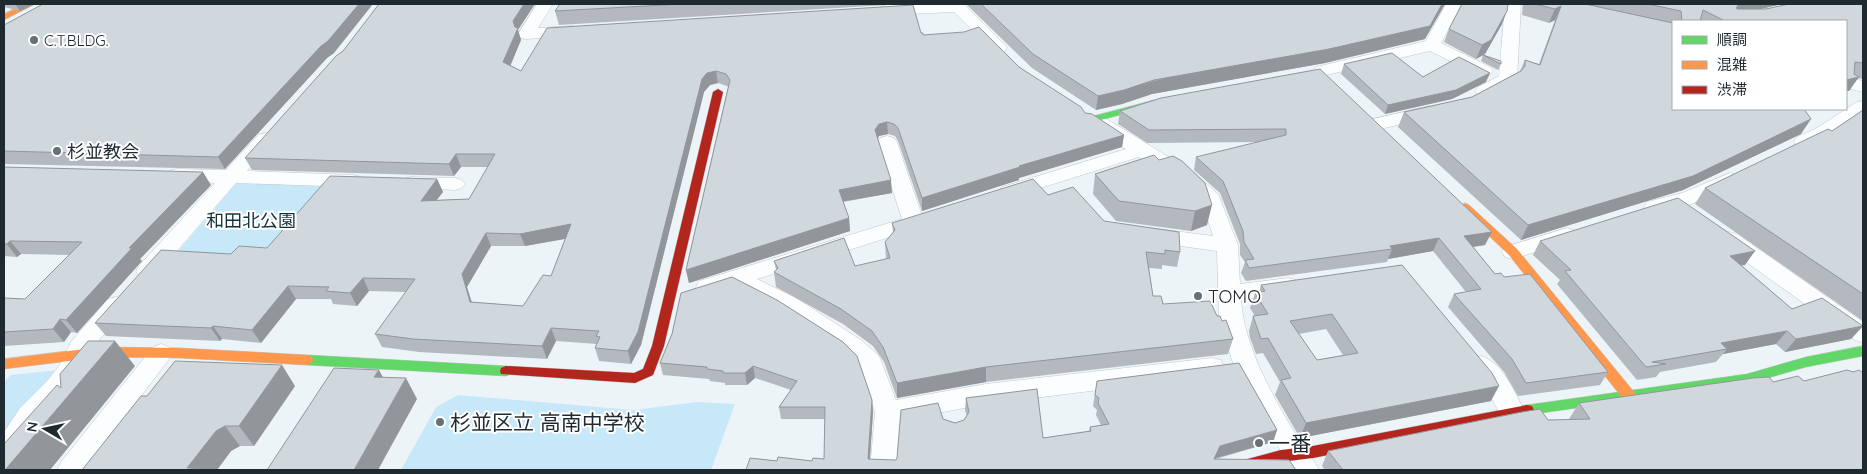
<svg xmlns="http://www.w3.org/2000/svg" width="1867" height="474" font-family="Quicksand,'Noto Sans JP',sans-serif">
	<rect width="100%" height="100%" fill="#edf4f8"/>
	<g fill="#c6e8f8">
		<polygon points="236,183 323,186 272,256 175,255"/>
		<polygon points="59,370 4,437 4,382 11,375"/>
		<polygon points="458,395 633,410 697,402 735,404 711,470 401,470 436,407"/>
	</g>
	<g fill="none" stroke-linecap="round" stroke-linejoin="round">
		<defs>
			<g id="street">
				<polygon points="537,4 553,4 538,28 573,26 579,28 581,31 579,34 573,36 526,39 520,38 518,34"/>
				<polygon points="921,4 964,4 1007,47 1005,51 993,51 954,12 886,15 880,13 878,10 880,7 886,5"/>
				<polygon points="1446,4 1462,4 1441,43 1490,67 1493,71 1490,75 1484,76 1478,75 1430,51 1322,76 1316,75 1313,71 1316,67 1426,41"/>
				<path d="M1505,4H1521L1517,79C1510,89 1489,98 1478,95L1475,91L1478,87L1499,76Z"/>
				<polygon points="1846,77 1863,81 1863,92 1846,88"/>
				<path d="M1863,101V114C1847,125 1817,150 1797,145L1794,141L1797,137L1817,128L1857,102Z"/>
				<polygon points="1430,106 1436,108 1439,112 1436,116 1376,130 1369,128 1367,124 1369,120"/>
				<path d="M1098,116L1105,118L1193,172L1218,194L1238,245L1240,284L1288,278L1296,280L1299,286L1296,292L1241,300C1245,351 1276,402 1302,445C1308,454 1315,461 1319,470H1291L1233,363L1219,320L1217,251L1151,242L1144,240L1140,235L1144,230L1151,228L1213,236L1202,202L1179,180L1139,157L1009,198L1002,197L999,192L1002,187L1126,149L1091,126L1089,122L1091,118Z"/>
				<polygon points="265,133 272,135 274,139 247,171 353,175 360,177 363,181 360,185 353,187 236,183 155,276 147,279 139,276 136,271 139,266 215,183 169,179 166,175 169,171 176,169 226,170 258,135"/>
				<polygon points="887,136 894,138 897,142 921,213 928,215 931,220 928,225 757,279 796,298 861,340 879,356 896,400 986,384 1212,358 1221,360 1224,367 1221,374 1212,376 986,404 900,420 896,470 870,470 875,412 860,367 845,352 780,310 734,287 707,295 699,293 696,287 699,281 902,219 877,142 880,138"/>
				<path d="M1730,173L1737,175L1740,179L1737,183C1716,193 1669,218 1647,212L1644,207L1647,202L1682,193Z"/>
				<polygon points="411,177 455,178 462,180 465,184 462,188 455,190 404,187 401,183 404,179"/>
				<polygon points="1567,228 1574,230 1578,235 1574,240 1513,259 1505,257 1502,252 1505,247"/>
				<polygon points="1729,232 1737,234 1863,322 1863,343 1855,340 1721,244 1718,239 1721,234"/>
				<polygon points="116,297 124,299 127,305 124,311 89,352 78,378 65,395 38,422 13,461 4,464 4,432 20,408 47,381 59,366 71,342 108,299"/>
				<polygon points="161,344 169,347 173,353 169,359 85,470 57,470 61,462 153,347"/>
				<path d="M1481,356C1503,363 1515,393 1525,412L1521,419L1512,422L1503,419L1485,387L1469,365L1472,358Z"/>
			</g>
			<g id="fast">
				<polygon points="1155,100 1158,101 1160,103 1158,105 1093,122 1088,119 1090,117"/>
				<polygon points="1863,346 1863,356 1806,367 1747,384 1527,415 1522,414 1520,410 1522,406 1527,405 1747,374 1806,357"/>
				<polygon points="307,355 506,366 511,368 512,371 511,374 506,376 307,365 302,363 301,360 302,357"/>
			</g>
			<g id="slow">
				<polygon points="25,4 35,4 4,20 4,14"/>
				<polygon points="1465,203 1469,205 1517,249 1634,392 1636,396 1634,400 1629,401 1624,400 1509,255 1461,209 1460,207"/>
				<polygon points="101,347 180,348 307,355 312,357 313,360 312,363 307,365 180,358 101,357 4,369 4,359"/>
			</g>
			<g id="jam">
				<polygon points="718,89 723,92 664,346 653,375 635,383 501,374 500,371 501,368 506,366 634,373 643,369 652,346 713,92"/>
				<polygon points="1527,405 1532,406 1534,410 1532,414 1527,415 1313,458 1281,462 1250,470 1222,470 1224,466 1229,464 1281,450 1313,446"/>
			</g>
		</defs>
		<use href="#street" stroke="#bfc8cd" stroke-width="1"/>
		<use href="#fast" stroke="#bfc8cd" stroke-width="1"/>
		<use href="#slow" stroke="#bfc8cd" stroke-width="1"/>
		<use href="#jam" stroke="#bfc8cd" stroke-width="1"/>
		<use href="#street" fill="#fcfdfe" fill-rule="evenodd"/>
		<use href="#fast" fill="#63d668" fill-rule="evenodd"/>
		<use href="#slow" fill="#ff974d" fill-rule="evenodd"/>
		<use href="#jam" fill="#b3261e" fill-rule="evenodd"/>
	</g>
	<g fill="#b3b9be" fill-rule="evenodd">
		<polygon points="4,4 35,4 20,11 4,7"/>
		<polygon points="560,4 903,4 559,25 555,11"/>
		<polygon points="966,4 1445,4 1425,39 1325,63 1152,94 1122,104 1096,110 1032,68"/>
		<polygon points="1523,4 1782,4 1759,9 1863,4 1863,79 1857,78 1849,91 1846,91 1846,21 1673,21 1673,109 1806,109 1805,110 1801,134 1683,190 1521,240 1398,127 1404,112 1472,97 1520,71 1525,60 1539,64 1555,20 1549,23 1522,15"/>
		<polygon points="1502,24 1485,54 1476,59 1444,42 1449,29"/>
		<polygon points="4,25 334,53 327,58 225,169 4,164"/>
		<path d="M518,30L521,40L510,65L521,71L921,33L923,35L1019,67L1085,113L1124,135L1122,147L1019,178V180L922,211L898,141L895,136L888,134L879,136L878,139L892,193L843,202L849,218L850,231L689,283L686,270L728,87L727,86L718,83L710,85L704,92L641,345L631,364L599,361L595,348L597,344L556,341L547,359L419,352L382,347L375,334L406,292L369,291L357,306L333,304L331,299H296L261,343L222,339L220,341L106,336L95,323L231,254L267,248L437,179L443,192L436,200L469,199L488,167H461L454,176L252,170L245,158L343,51ZM565,239L551,276L523,306L472,302L467,287L491,246H525Z"/>
		<polygon points="1483,55 1501,64 1498,70 1481,61"/>
		<polygon points="1344,64 1423,77 1486,82 1452,99 1385,114 1341,74"/>
		<polygon points="1320,69 1485,245 1473,247 1495,274 1504,277 1608,372 1600,385 1518,396 1504,372 1448,307 1454,294 1466,292 1433,251 1388,259 1387,262 1246,281 1241,273 1245,262 1240,255 1240,244 1220,193 1194,170 1196,157 1260,142 1147,143 1118,124 1120,111"/>
		<polygon points="1863,110 1863,321 1695,204 1705,188 1832,131"/>
		<polygon points="1154,155 1207,225 1191,231 1116,221 1093,194 1095,174"/>
		<polygon points="4,167 211,185 140,259 142,261 77,333 71,332 64,342 4,346 4,298 25,299 70,255 21,254 17,257 4,256"/>
		<polygon points="1048,195 1104,221 1180,252 1177,267 1162,265 1162,269 1149,268 1153,296 1163,304 1217,316 1222,321 1233,339 1228,354 986,382 897,398 884,362 873,346 843,324 776,287 774,272 776,270 774,261 855,266 886,259 885,242 893,233 892,223"/>
		<polygon points="1540,241 1745,265 1741,265 1792,309 1863,326 1851,339 1785,352 1776,344 1723,354 1716,362 1660,372 1656,377 1637,380 1557,284 1560,280 1533,255"/>
		<path d="M1402,265L1491,401L1300,438L1275,395L1280,382L1263,353L1256,354L1250,338L1249,331L1253,316H1255L1250,308L1255,293L1259,292L1261,285ZM1326,329L1343,355L1317,360L1299,334Z"/>
		<polygon points="732,277 777,300 843,342 857,356 872,400 873,412 870,460 896,460 897,458 901,410 938,403 943,419 955,423 964,420 967,416 965,410 966,398 1037,389 1043,438 1089,431 1090,427 1101,425 1096,415 1097,410 1093,406 1097,381 1239,363 1277,430 1273,442 1216,459 1289,460 1296,470 746,470 750,458 777,461 778,457 812,461 813,458 824,459 825,419 781,419 779,407 791,390 755,378 747,385 725,385 725,383 710,381 709,379 663,375 660,363 672,334 681,293"/>
		<polygon points="1853,372 1863,470 1325,470 1322,466 1328,451 1548,420 1569,420 1569,419 1579,403 1773,382 1804,381"/>
		<polygon points="295,386 254,446 240,446 231,451 217,470 147,396"/>
	</g>
	<g fill="#92969b">
		<polygon points="15,4 35,4 20,11"/>
		<polygon points="359,4 373,4 334,53 327,58 225,169 218,157"/>
		<polygon points="524,4 535,4 518,30 521,40 507,74 503,62 513,21"/>
		<polygon points="1442,4 1445,4 1425,39 1325,63 1152,94 1122,104 1096,110 1098,96"/>
		<polygon points="1739,4 1782,4 1732,16"/>
		<polygon points="1561,6 1555,20 1549,23 1555,9"/>
		<polygon points="1507,11 1502,24 1485,54 1476,59 1482,45"/>
		<polygon points="716,71 718,83 710,85 704,92 641,345 631,364 628,351 702,79 707,73"/>
		<polygon points="1490,73 1486,82 1452,99 1385,114 1388,105"/>
		<polygon points="1859,77 1849,91 1846,91 1846,80"/>
		<polygon points="1811,119 1801,134 1683,190 1521,240 1528,225"/>
		<polygon points="887,122 888,134 879,136 875,143 875,130 879,124"/>
		<polygon points="1124,135 1122,147 1019,178 1019,180 922,211 922,198 1019,166"/>
		<polygon points="456,154 461,167 454,176 449,164"/>
		<polygon points="203,172 211,185 140,259 142,261 77,333 66,320 129,248"/>
		<polygon points="437,179 443,192 426,214 421,201"/>
		<polygon points="891,180 892,193 840,202 839,190"/>
		<polygon points="1212,205 1207,225 1191,231 1195,211"/>
		<polygon points="849,218 850,231 689,283 686,270"/>
		<polygon points="571,224 575,237 525,246 520,234"/>
		<polygon points="1492,232 1485,245 1458,249 1464,236"/>
		<polygon points="486,233 491,246 467,287 475,315 470,302 462,274"/>
		<polygon points="1439,238 1433,251 1388,259 1392,249 1390,246"/>
		<polygon points="10,241 21,254 17,257 7,244"/>
		<polygon points="1755,251 1745,265 1720,269 1730,256"/>
		<polygon points="363,278 369,291 357,306 350,293"/>
		<polygon points="288,286 296,299 261,343 252,330"/>
		<polygon points="60,319 71,332 64,342 53,329"/>
		<polygon points="213,326 222,339 220,341 211,328"/>
		<polygon points="1863,326 1851,339 1785,352 1796,339"/>
		<polygon points="551,328 556,341 547,359 542,346"/>
		<polygon points="1787,331 1776,344 1723,354 1727,349 1721,343"/>
		<polygon points="115,341 135,366 50,470 5,470"/>
		<polygon points="282,365 295,386 254,446 239,426"/>
		<polygon points="753,366 755,378 747,385 745,373"/>
		<polygon points="986,367 986,382 897,398 897,383"/>
		<polygon points="379,370 390,390 374,377"/>
		<polygon points="406,378 417,399 378,470 354,470"/>
		<polygon points="1499,386 1491,401 1300,438 1306,423"/>
		<polygon points="872,400 873,412 869,470 868,459"/>
		<polygon points="225,426 240,446 231,451 217,470 187,468 216,431"/>
		<polygon points="1277,430 1273,442 1216,458 1210,470 1214,459 1220,446"/>
	</g>
	<g fill="#d0d7dd" stroke="#92969b" fill-rule="evenodd">
		<polygon points="43,4 359,4 328,41 321,46 218,157 4,151 4,25"/>
		<path d="M379,4H524L513,21L515,27L518,28L503,62L521,71L547,28L913,5L921,33H923V35L964,32L979,27L1019,67L1081,107L1085,113L1092,114L1124,135L1019,166L1020,167L922,198L898,128L894,124L887,122L879,124L875,130L891,180L839,190L849,218L686,270L730,80L726,74L716,71L707,73L702,79L638,332L628,351L595,348L600,337L596,336L599,331L551,328L542,346L413,339L375,334L415,279L363,278L350,293L326,291L329,287L288,286L252,330L213,326L211,328L95,323L161,250L231,254L239,246L267,248L330,176L437,179L421,201L469,199L495,154H456L449,164L245,158L336,56L343,51ZM571,224L551,276L543,275L523,306L470,302L462,274L486,233L520,234Z"/>
		<polygon points="560,4 682,4 555,11"/>
		<polygon points="981,4 1442,4 1430,26 1329,49 1154,80 1124,90 1098,96 1033,54"/>
		<polygon points="1462,4 1508,4 1507,11 1491,40 1482,45 1449,29"/>
		<polygon points="1535,4 1585,4 1673,23 1673,109 1804,109 1811,119 1693,176 1528,225 1404,112 1472,97 1521,71 1525,66 1525,60 1540,65 1561,6 1555,9"/>
		<polygon points="1648,4 1739,4 1736,8 1738,9 1766,9 1789,4 1863,4 1863,63 1855,62 1854,74 1859,77 1846,80 1846,21 1725,21 1703,10 1700,21 1682,21 1681,11"/>
		<polygon points="1392,53 1423,77 1459,57 1490,73 1456,90 1388,105 1344,64"/>
		<polygon points="1483,55 1501,61 1501,64"/>
		<polygon points="1320,69 1492,232 1464,236 1495,274 1501,273 1504,277 1530,274 1608,372 1526,383 1512,359 1454,294 1481,289 1439,238 1390,246 1392,249 1249,268 1245,260 1254,259 1244,242 1243,231 1223,181 1196,157 1286,135 1286,129 1149,130 1120,111 1161,98"/>
		<polygon points="1863,110 1863,294 1705,188 1828,129 1832,131"/>
		<polygon points="1154,155 1159,160 1173,156 1182,161 1205,183 1212,205 1195,211 1119,201 1095,174"/>
		<polygon points="4,167 203,172 129,248 132,248 66,320 60,319 53,329 4,332 4,298 25,299 82,242 10,241 7,244 4,244"/>
		<polygon points="1033,179 1048,195 1073,187 1104,221 1179,232 1180,252 1165,250 1165,254 1146,252 1153,296 1161,296 1163,304 1210,301 1217,316 1220,316 1222,321 1226,320 1233,339 986,367 897,383 883,347 872,331 841,309 774,272 778,268 774,261 844,238 855,266 890,258 885,242 895,230 892,223"/>
		<polygon points="1678,198 1755,251 1730,256 1792,309 1822,298 1863,326 1796,339 1787,331 1721,343 1727,349 1652,362 1666,364 1646,367 1565,271 1571,270 1540,241"/>
		<path d="M1402,265L1492,373L1499,386L1306,423L1281,380L1291,378L1268,338L1261,339L1253,316L1268,314L1255,293L1265,291L1261,285ZM1332,314L1358,353L1317,360L1290,321Z"/>
		<polygon points="732,277 777,300 843,342 857,356 872,400 868,459 896,460 897,458 901,410 938,403 943,419 955,423 964,420 969,412 966,398 1037,389 1043,438 1091,431 1090,427 1109,424 1098,403 1099,398 1095,395 1097,381 1239,363 1277,430 1220,446 1214,459 1289,460 1296,470 746,470 750,458 777,461 778,457 812,461 813,458 824,459 825,407 779,407 797,381 753,366 745,373 723,373 723,371 707,369 707,367 660,363 672,334 681,293"/>
		<polygon points="88,341 115,341 5,470 4,470 4,444 57,385 61,388 60,374"/>
		<polygon points="175,361 282,365 239,426 225,426 216,431 187,468 218,470 82,470 141,396 147,396"/>
		<polygon points="334,368 379,370 374,377 406,378 354,470 267,470"/>
		<polygon points="1847,370 1853,372 1859,370 1863,373 1863,470 1343,470 1328,451 1522,412 1540,409 1548,420 1590,419 1579,403 1753,378 1769,377 1773,382 1798,376 1804,381"/>
	</g>
	<g fill="#667175" stroke="#fff" stroke-width="2">
		<circle cx="34" cy="40" r="5"/>
		<circle cx="57" cy="151" r="5"/>
		<circle cx="1198" cy="296" r="5"/>
		<circle cx="440" cy="422" r="5"/>
		<circle cx="1259" cy="443" r="5"/>
	</g>
	<g text-anchor="middle" dominant-baseline="central" stroke-width="4" stroke-linejoin="round" paint-order="stroke">
		<g font-size="15" fill="#1e2a2f" stroke="#fff" text-anchor="start">
			<text x="44" y="40">C.T.BLDG.</text>
		</g>
		<g font-size="18" fill="#1e2a2f" stroke="#fff" text-anchor="start">
			<text x="67" y="151">杉並教会</text>
			<text x="1208" y="296">TOMO</text>
		</g>
		<g font-size="18" fill="#14313e" stroke="#fff">
			<text x="251" y="220">和田北公園</text>
		</g>
		<g font-size="21" fill="#1e2a2f" stroke="#fff" text-anchor="start">
			<text x="450" y="422">杉並区立 高南中学校</text>
			<text x="1269" y="443">一番</text>
		</g>
	</g>
	<rect width="1867" height="474" fill="none" stroke="#1e2a2f" stroke-width="10"/>
	<rect x="1672" y="20" width="175" height="90" fill="#ffffff" stroke="#a5aaac"/>
	<rect x="1682" y="36" width="25" height="8" fill="#63d668" stroke="#a5aaac"/>
	<text x="1717" y="45" font-size="15" fill="#1e2a2f">順調</text>
	<rect x="1682" y="61" width="25" height="8" fill="#ff974d" stroke="#a5aaac"/>
	<text x="1717" y="70" font-size="15" fill="#1e2a2f">混雑</text>
	<rect x="1682" y="86" width="25" height="8" fill="#b3261e" stroke="#a5aaac"/>
	<text x="1717" y="95" font-size="15" fill="#1e2a2f">渋滞</text>
	<g transform="translate(45 429) rotate(279)" stroke="#ffffff" stroke-width="4" paint-order="stroke">
	<path d="M0-4L9 19L0 12L-9 19Z" fill="#1e2a2f"/>
	<text y="-8" font-size="14" font-weight="bold" text-anchor="middle" fill="#1e2a2f">N</text>
	</g>
</svg>
